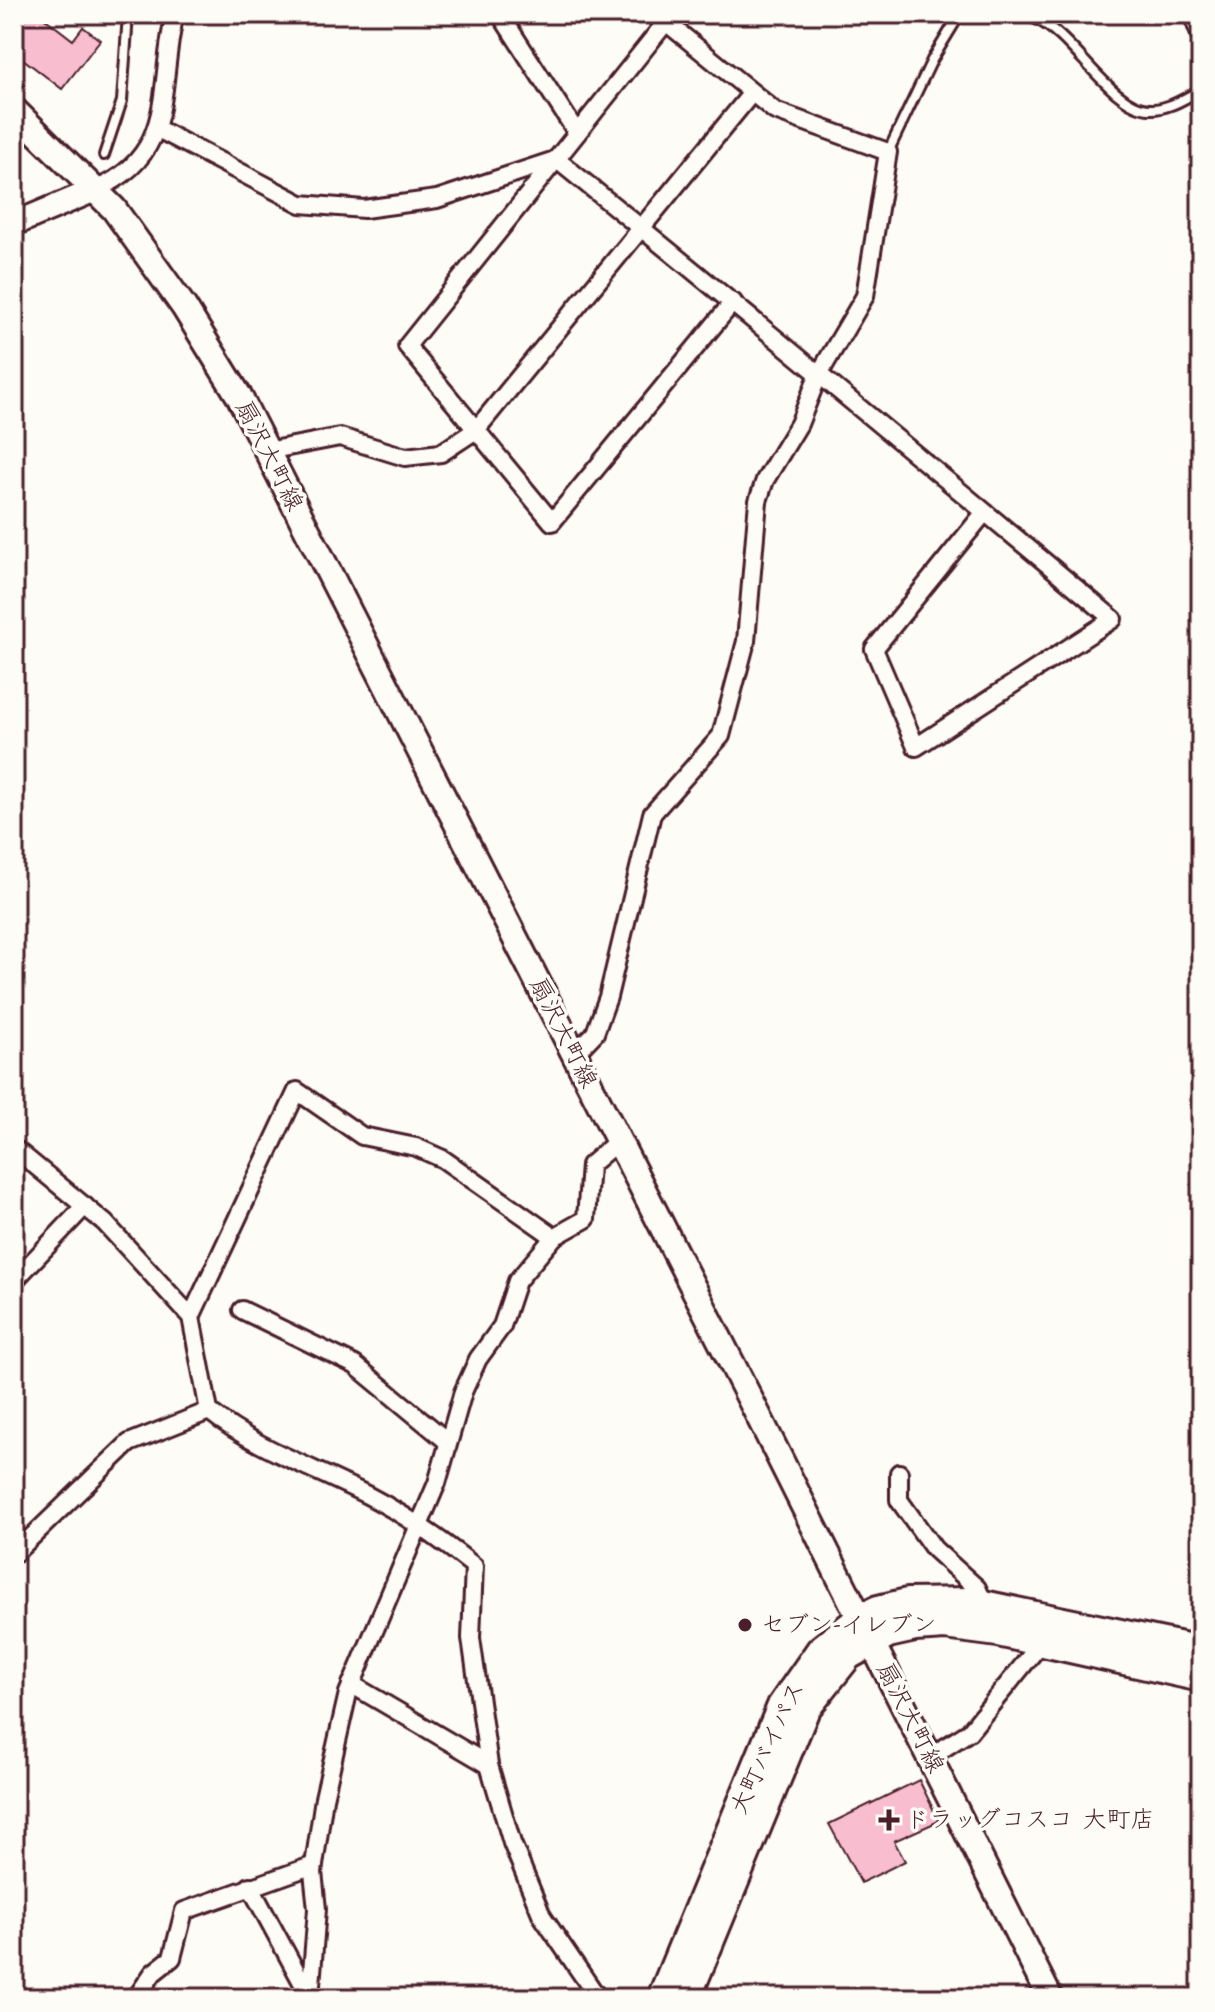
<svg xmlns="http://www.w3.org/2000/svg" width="1215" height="2012" font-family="'Architects Daughter','Klee One',sans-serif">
	<rect width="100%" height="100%" fill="#fdfcf7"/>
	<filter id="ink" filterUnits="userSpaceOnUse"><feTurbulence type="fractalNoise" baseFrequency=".0125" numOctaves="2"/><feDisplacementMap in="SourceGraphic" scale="16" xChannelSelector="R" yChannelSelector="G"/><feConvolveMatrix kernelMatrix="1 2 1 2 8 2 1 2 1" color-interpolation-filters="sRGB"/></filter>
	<g filter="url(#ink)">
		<g fill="#f8becf" stroke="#4a1f2b" stroke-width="2">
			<polygon points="25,14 39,14 73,40 83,27 100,40 62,89 14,52 14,28"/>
			<polygon points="919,1780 939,1821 894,1841 905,1861 861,1883 829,1824"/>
		</g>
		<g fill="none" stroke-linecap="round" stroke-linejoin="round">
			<defs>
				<g id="lane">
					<path d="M1012,14C1019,16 1029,16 1036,19C1073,35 1112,109 1150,109C1168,110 1185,98 1201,90"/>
					<polyline points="888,152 932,60 960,14"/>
					<polyline points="104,155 122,101 128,14"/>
				</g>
				<g id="street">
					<polyline points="500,14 577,133"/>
					<polyline points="667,14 666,22 407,346 552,522 733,302"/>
					<polyline points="1192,14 1201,37"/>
					<polyline points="158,129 301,204 364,209 437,199 555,160"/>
					<path d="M556,159C744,311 929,465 1113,619L916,747L874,649L985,512"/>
					<path d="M97,189C178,153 157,85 175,14"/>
					<polyline points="267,451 340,437 405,457 441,453 476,430 751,94"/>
					<polyline points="574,1055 595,1033 608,997 652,814 721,736 746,641 758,501 765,480 799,424 818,376 865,296 888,152 775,111 666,22"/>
					<path d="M14,1148L105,1223L191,1317L209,1411C256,1449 313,1467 367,1495C406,1515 440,1539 474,1566L471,1638L489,1765L512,1843L542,1916L598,1998"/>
					<polyline points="14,1281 85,1206"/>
					<polyline points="242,1310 355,1365 448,1442"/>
					<polyline points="191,1317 297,1091 362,1136 416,1147 443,1159 554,1237"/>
					<polyline points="899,1473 899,1500 934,1549 977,1588 985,1605"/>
					<polyline points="14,1554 129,1443 209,1411"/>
					<polyline points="351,1684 489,1765"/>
					<polyline points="930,1757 969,1732 1042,1642"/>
					<polyline points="250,1886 310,1997"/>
					<polyline points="136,1998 153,1973 172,1958 184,1911 314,1865"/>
					<polyline points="310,1998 317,1909 313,1872 324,1798 348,1693 437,1483 463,1392 478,1359 502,1326 517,1281 554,1237 586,1219 590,1165 618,1141"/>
				</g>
				<polyline id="secondary" points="14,224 97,189"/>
				<polyline id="primary" points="14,110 114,209 184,307 239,396 750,1399 1050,1998"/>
				<g id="highway">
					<polyline points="662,1998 782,1706 821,1650 860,1619 878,1610 907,1603 969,1602 1201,1651"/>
					<polyline points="686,1998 805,1709 848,1655 888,1633 915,1627 945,1625 998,1632 1201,1677"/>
				</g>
			</defs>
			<use href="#lane" stroke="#4a1f2b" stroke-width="14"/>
			<use href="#street" stroke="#4a1f2b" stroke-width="22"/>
			<use href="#secondary" stroke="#4a1f2b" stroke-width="28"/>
			<use href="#primary" stroke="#4a1f2b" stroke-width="30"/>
			<use href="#highway" stroke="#4a1f2b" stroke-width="34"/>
			<use href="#lane" stroke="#fdfcf7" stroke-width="8"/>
			<use href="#street" stroke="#fdfcf7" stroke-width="16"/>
			<use href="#secondary" stroke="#fdfcf7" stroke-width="22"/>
			<use href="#primary" stroke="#fdfcf7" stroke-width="24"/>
			<use href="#highway" stroke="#fdfcf7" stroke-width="28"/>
		</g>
	</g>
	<g fill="#4a1f2b" stroke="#fdfcf7" stroke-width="3">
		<circle cx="745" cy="1625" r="8"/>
		<path d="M885 1808h8v8h8v8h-8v8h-8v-8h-8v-8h8z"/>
	</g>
	<g text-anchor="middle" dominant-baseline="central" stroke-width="7" stroke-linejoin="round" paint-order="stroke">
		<g font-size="24" fill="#4a1f2b" stroke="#fdfcf7">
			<text transform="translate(269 456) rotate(63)">扇沢大町線</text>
			<text transform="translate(563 1033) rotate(63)">扇沢大町線</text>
			<text transform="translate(910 1718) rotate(63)">扇沢大町線</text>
			<text transform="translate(768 1748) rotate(-65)">大町バイパス</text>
		</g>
		<g font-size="24" fill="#4a1f2b" stroke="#fdfcf7" text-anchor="start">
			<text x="761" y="1625">セブン-イレブン</text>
			<text x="905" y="1820">ドラッグコスコ 大町店</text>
		</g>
	</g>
	<rect width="1215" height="2012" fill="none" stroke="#fdfcf7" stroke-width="48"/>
	<rect x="24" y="24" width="1167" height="1964" fill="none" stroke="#4a1f2b" stroke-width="3" filter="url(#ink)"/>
</svg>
